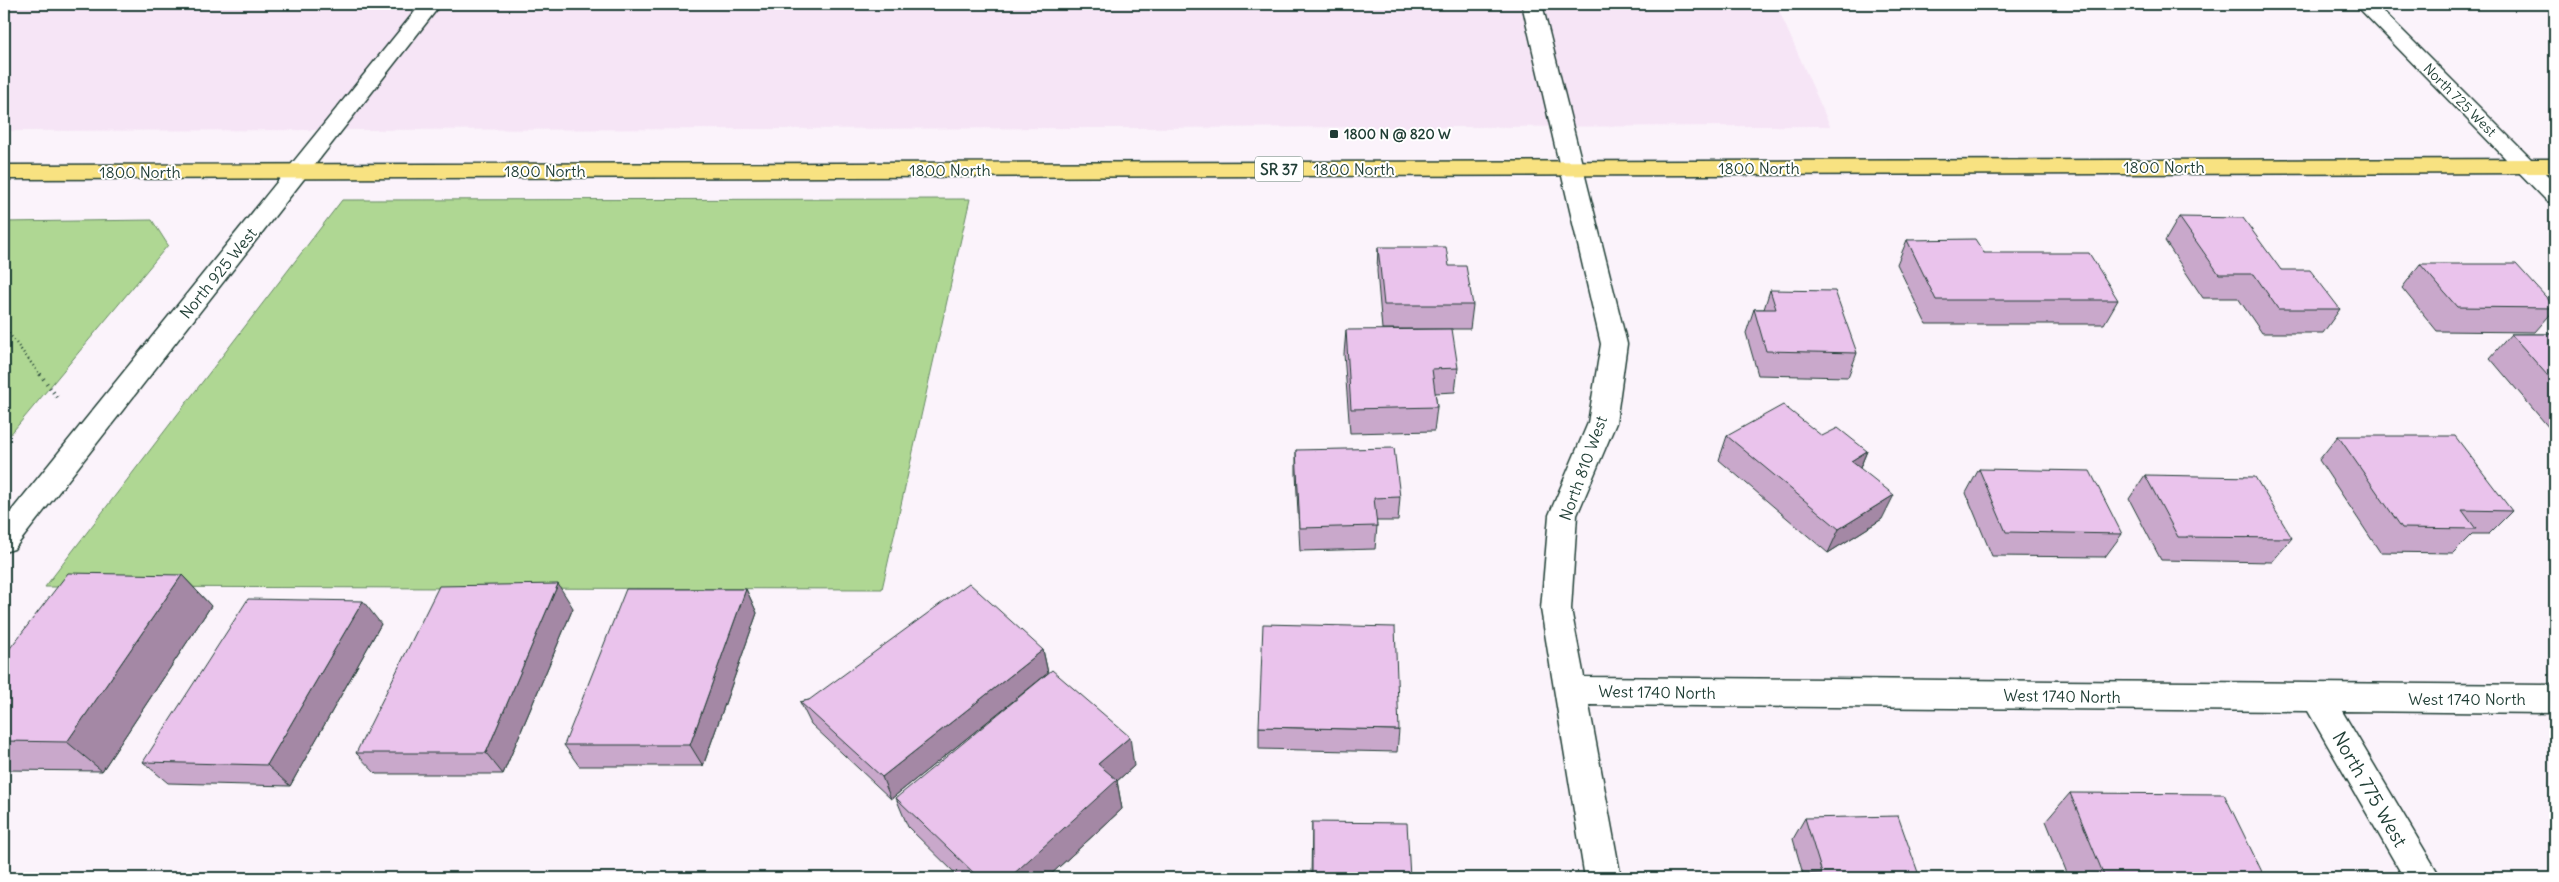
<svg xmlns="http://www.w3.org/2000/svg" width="2559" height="882" font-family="Delius,sans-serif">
	<rect width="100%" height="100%" fill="#fbf3fb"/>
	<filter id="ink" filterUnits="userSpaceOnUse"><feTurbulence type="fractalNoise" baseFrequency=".02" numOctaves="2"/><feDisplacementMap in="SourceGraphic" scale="10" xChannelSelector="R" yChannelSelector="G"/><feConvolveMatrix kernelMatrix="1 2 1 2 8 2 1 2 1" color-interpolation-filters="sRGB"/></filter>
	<g filter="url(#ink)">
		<polygon fill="#f6e5f6" points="4,4 1776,4 1830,126 4,131"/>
		<g fill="#afd793" stroke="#678a64">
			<polygon points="970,199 882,589 45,587 342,200"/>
			<polygon points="152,220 168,245 4,442 4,222"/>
		</g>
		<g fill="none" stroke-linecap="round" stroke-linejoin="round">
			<defs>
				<g id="minor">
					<polygon points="421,4 441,4 14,549 4,552 4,520"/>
					<polygon points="1522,4 1542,4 1627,344 1616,423 1577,515 1571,609 1584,677 2555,685 2555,713 2342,711 2441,878 2404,878 2308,711 1589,705 1621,878 1585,878 1541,609 1549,515 1588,423 1601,344"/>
					<polygon points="2355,4 2376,4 2555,183 2555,203 2547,201"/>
				</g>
				<polygon id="primary" points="2555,159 2555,173 4,179 4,165"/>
			</defs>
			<use href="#minor" stroke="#1f3d34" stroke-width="3"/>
			<use href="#primary" stroke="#1f3d34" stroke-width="3"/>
			<polyline stroke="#1f3d34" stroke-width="2.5" stroke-dasharray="1 3" stroke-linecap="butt" points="4,327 41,376"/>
			<polyline stroke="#1f3d34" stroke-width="4" stroke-dasharray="1 4.5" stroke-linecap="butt" points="40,374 59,400"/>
			<use href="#minor" fill="#fff" fill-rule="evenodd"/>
			<use href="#primary" fill="#f8e281" fill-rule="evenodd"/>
		</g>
		<g fill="#c9a8cb" stroke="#1f3d34">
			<polygon points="652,4 892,4 891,6 653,5"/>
			<polygon points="2179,217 2281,270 2340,309 2323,333 2262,333 2238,298 2203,298 2165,241"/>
			<polygon points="1907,240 1984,253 2118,300 2104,324 1926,324 1897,264"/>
			<polygon points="1378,247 1473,305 1470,329 1382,329 1377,271"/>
			<polygon points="2420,264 2555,307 2555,309 2535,332 2437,331 2402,288"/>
			<polygon points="1770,290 1857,353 1848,377 1758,375 1746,333 1754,309 1764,309"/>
			<polygon points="1346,330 1458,368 1455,392 1435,393 1437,407 1434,431 1350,433 1344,354"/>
			<polygon points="2511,334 2555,334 2555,435 2490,358"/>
			<polygon points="1727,436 1822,436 1867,451 1860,468 1882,519 1828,553 1719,460"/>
			<polygon points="2338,436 2512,511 2489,534 2472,534 2453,553 2380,552 2319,460"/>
			<polygon points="1296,450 1400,497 1398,521 1376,521 1377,526 1375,549 1300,551 1296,474"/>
			<polygon points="1979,469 2122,534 2105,557 1992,556 1966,493"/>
			<polygon points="2145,475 2292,538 2272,562 2161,560 2129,499"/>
			<polygon points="182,575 211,606 102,771 4,770 4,656"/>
			<polygon points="746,589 757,613 703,766 579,766 564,745"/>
			<polygon points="573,608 503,774 376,774 356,753"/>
			<polygon points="381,624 290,786 168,783 143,762"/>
			<polygon points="1043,650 1048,673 891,799 811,724 800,702"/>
			<polygon points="1259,727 1399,730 1397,752 1259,749"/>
			<polygon points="1134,766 1117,781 1122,809 1047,878 960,878 908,827 896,798"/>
			<polygon points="2070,793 2265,878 2069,878 2046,821"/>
			<polygon points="1805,818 1920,878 1798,878 1800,874 1803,874 1793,839"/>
			<polygon points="1312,822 1410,878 1311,878"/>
		</g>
		<g fill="#a488a5" stroke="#1f3d34">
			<polygon points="1867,451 1857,475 1851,461"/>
			<polygon points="1894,495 1882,519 1828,553 1839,529"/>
			<polygon points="182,575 211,606 102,771 67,742"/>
			<polygon points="558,584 573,608 503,774 486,753"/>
			<polygon points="746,589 757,613 703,766 690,745"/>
			<polygon points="363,601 381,624 290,786 267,765"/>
			<polygon points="1043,650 1048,673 891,799 882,777"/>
			<polygon points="1130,737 1134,766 1117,781 1122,809 1047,878 1009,878 1098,764"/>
		</g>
		<g fill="#eac3ec" stroke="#1f3d34">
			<polygon points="2179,217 2243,218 2281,270 2310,270 2340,309 2278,309 2254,274 2219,274"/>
			<polygon points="1975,239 1984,253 2089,253 2118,300 1936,300 1907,240"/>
			<polygon points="1378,247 1446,247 1449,266 1466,266 1473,305 1384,305"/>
			<polygon points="2420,264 2516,264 2555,307 2555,308 2457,307"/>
			<polygon points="1770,290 1835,291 1857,353 1766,351 1754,309 1776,309"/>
			<polygon points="1452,329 1458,368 1432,369 1437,407 1351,409 1346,330"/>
			<polygon points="2511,334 2555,334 2555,384"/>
			<polygon points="1783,405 1822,436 1838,428 1867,451 1851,461 1894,495 1839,529 1727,436"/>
			<polygon points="2338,436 2455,436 2512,511 2462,510 2476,529 2402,528"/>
			<polygon points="1394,448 1400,497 1374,498 1377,526 1300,528 1296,450"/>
			<polygon points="1979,469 2090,471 2122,534 2006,532"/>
			<polygon points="2145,475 2255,477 2292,538 2178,537"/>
			<polygon points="68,573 182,575 67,742 4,741 4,656"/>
			<polygon points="969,583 1043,650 882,777 800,702 809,700"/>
			<polygon points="558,584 486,753 356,753 439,586"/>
			<polygon points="626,589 746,589 690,745 564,745"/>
			<polygon points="248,599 363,601 267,765 143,762"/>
			<polygon points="1263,624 1395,627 1399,730 1259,727"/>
			<polygon points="1052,670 1130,737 1098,764 1117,780 1009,878 979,878 896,798"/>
			<polygon points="2070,793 2224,794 2265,878 2105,878"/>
			<polygon points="1898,816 1920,878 1802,878 1800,874 1822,873 1805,818"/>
			<polygon points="1312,822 1407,823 1410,878 1312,878"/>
		</g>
	</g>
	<rect fill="#1f3d34" stroke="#fff" stroke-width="2" x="1329" y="129" width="10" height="10" rx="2.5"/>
	<g text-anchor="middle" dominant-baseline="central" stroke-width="4" stroke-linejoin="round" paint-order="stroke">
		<g font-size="14" fill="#1f3d34" stroke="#fff">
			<text transform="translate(2460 100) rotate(45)">North 725 West</text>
		</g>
		<g font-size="14" font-weight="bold" fill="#1f3d34" stroke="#fff" text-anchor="start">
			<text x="1344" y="134">1800 N @ 820 W</text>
		</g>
		<rect fill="#fff" stroke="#627771" stroke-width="1" x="1255" y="156.5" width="48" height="25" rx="4"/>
		<g font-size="15" font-weight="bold" fill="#1f3d34">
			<text x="1279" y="169">SR 37</text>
		</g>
		<g font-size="16" fill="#1f3d34" stroke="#fff">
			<text x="2164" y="167">1800 North</text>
			<text x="1759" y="168">1800 North</text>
			<text x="1354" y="169">1800 North</text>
			<text x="950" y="170">1800 North</text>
			<text x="545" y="171">1800 North</text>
			<text x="140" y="172">1800 North</text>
			<text transform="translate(218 273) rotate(-51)">North 925 West</text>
			<text transform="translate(1583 468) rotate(-70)">North 810 West</text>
			<text transform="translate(1657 692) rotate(1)">West 1740 North</text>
			<text transform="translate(2062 696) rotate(1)">West 1740 North</text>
			<text x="2467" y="699">West 1740 North</text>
		</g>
		<g font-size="19" fill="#1f3d34" stroke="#fff">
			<text transform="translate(2370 789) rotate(60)">North 775 West</text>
		</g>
	</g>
	<rect width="2559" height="882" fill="none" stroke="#fff" stroke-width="20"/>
	<rect x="10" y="10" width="2539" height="862" fill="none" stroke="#1f3d34" stroke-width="2" filter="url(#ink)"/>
</svg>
